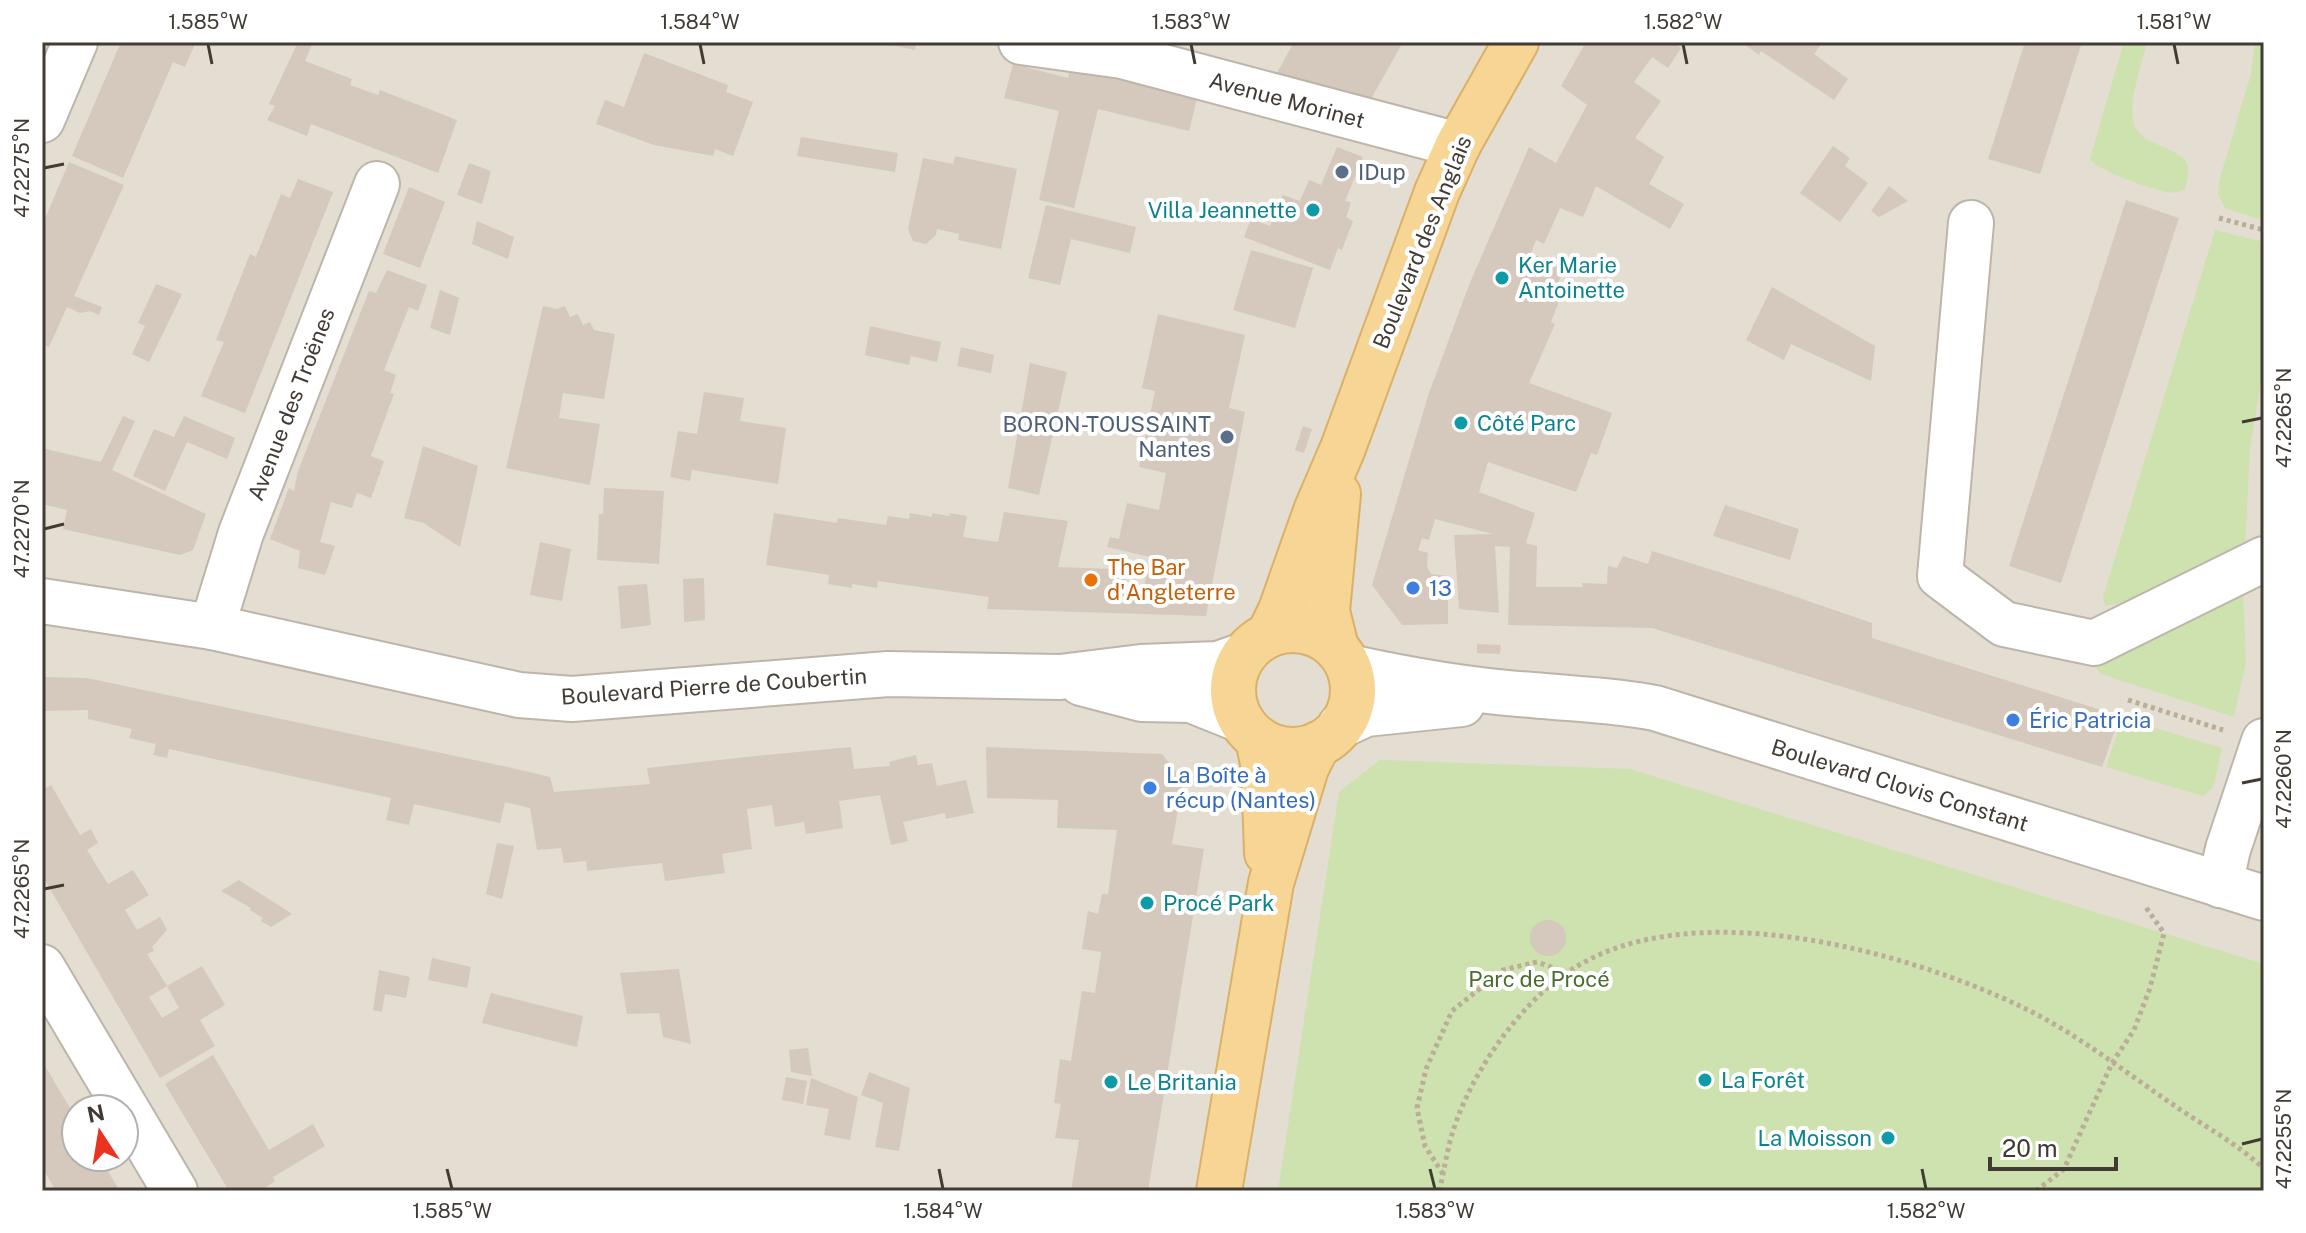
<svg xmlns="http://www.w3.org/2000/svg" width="2306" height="1233" font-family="'Public Sans',sans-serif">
	<rect width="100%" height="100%" fill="#f0ebe3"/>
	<path fill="#e4ddd1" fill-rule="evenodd" d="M42,42H2264V1191H42ZM76,1109H124V1157H76Z"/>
	<g fill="#cde2ae">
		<path d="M2124,42H2147C2142,62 2125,111 2136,129C2147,147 2182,148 2187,164C2190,171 2187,181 2185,189C2180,192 2174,193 2167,192C2151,189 2098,171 2090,159Z"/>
		<polygon points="2255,42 2264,42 2264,221 2225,208 2218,193 2220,178 2251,74"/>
		<polygon points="2215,230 2264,242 2264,365 2250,449 2245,547 2123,603 2105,606 2103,597"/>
		<polygon points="2243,589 2246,662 2234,717 2101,674 2094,666 2094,661"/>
		<polygon points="2122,718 2222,748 2213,787 2203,796 2106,767"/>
		<polygon points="1380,760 1630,769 2264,964 2264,1191 1278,1191 1339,792"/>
	</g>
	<g fill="#d4c9bc">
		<polygon points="121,42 196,42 185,67 173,62 123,178 72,156"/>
		<polygon points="298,42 313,42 305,61 352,79 350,85 378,95 380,90 457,120 438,173 311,124 307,136 267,120 275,106 269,104"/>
		<polygon points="878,42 916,42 915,50"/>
		<polygon points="1294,42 1403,42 1367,106 1272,82"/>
		<polygon points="1586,42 1672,42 1681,48 1668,68 1652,57 1634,82 1661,101 1635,138 1664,157 1649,184 1684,204 1670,229 1596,186 1583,217 1560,208 1544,244 1536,240 1531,253 1564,269 1552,296 1560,299 1551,322 1555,324 1529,383 1612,413 1597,455 1591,453 1576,492 1488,462 1479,492 1535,513 1526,543 1537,546 1536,587 1583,587 1582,583 1607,584 1608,566 1617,568 1623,556 1648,564 1652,551 1782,592 1872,623 1872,638 2120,716 2102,767 1652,628 1508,625 1510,547 1495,546 1499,613 1459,609 1454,535 1493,534 1435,519 1429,540 1422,538 1418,550 1428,553 1427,567 1431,574 1448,576 1448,624 1402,625 1372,585 1428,396 1469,285 1529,147 1556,163 1587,105 1561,86"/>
		<polygon points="1741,42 1823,42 1814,54 1848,79 1834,100 1761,51 1759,55"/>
		<polygon points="2025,42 2082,42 2040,174 1988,159"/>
		<polygon points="644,53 728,85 726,92 753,102 733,156 715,149 713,156 654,145 596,124 605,100 624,107"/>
		<polygon points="1072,60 1199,90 1189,131 1098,109 1074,208 1039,200 1059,111 1004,98 1013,64 1068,78"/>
		<polygon points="801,137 898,153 895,172 797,156"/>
		<polygon points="1833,146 1850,158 1845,166 1868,183 1840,222 1800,193"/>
		<polygon points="1337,147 1363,157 1345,201 1351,202 1346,217 1353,221 1342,250 1338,248 1330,270 1244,237 1251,219 1270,226 1283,195 1300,201 1309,180 1321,185"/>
		<polygon points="955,156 1017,169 1001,249 958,240 959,234 937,229 936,235 926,244 913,241 908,229 923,158 953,164"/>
		<polygon points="69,162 124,185 74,296 102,307 99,315 90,311 80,313 67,307 49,347 42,344 42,226"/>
		<polygon points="469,163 491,171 482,204 457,195"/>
		<polygon points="298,179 333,192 245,413 201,396 224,342 216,340 250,254 256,257 281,194 290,198"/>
		<polygon points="1889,186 1908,201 1879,217 1871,211"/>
		<polygon points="409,187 445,202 420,268 383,254"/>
		<polygon points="2126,200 2179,218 2061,583 2009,566"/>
		<polygon points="1046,205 1136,227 1130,253 1071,239 1060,285 1028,278"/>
		<polygon points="477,221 514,237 508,259 472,244"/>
		<polygon points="1251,250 1313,268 1295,328 1233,310"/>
		<polygon points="387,270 427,285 418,311 409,307 384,370 396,375 390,393 394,394 371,456 384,461 371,498 357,493 352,508 331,502 320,542 335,546 325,575 298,568 300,551 270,539 289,488 294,491 298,471 369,291 376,293"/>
		<polygon points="156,284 182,294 149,362 132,354 145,326 138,323"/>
		<polygon points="1772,287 1875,346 1871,381 1791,344 1784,360 1746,340"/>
		<polygon points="440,290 459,298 450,335 430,328"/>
		<polygon points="543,306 556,309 565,306 570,317 578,314 583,325 590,322 594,330 615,334 604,399 563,393 559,418 600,424 590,485 506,468"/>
		<polygon points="1158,314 1245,335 1229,408 1245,412 1206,616 987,609 989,597 878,581 877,588 852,584 852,588 828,584 829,575 766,565 774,513 837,523 838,518 886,525 888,516 909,519 910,513 932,517 932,513 949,516 950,513 967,516 963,537 998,542 1004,512 1068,521 1058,567 1112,569 1143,592 1150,557 1107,547 1110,537 1119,539 1127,503 1159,510 1166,473 1139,467 1155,391 1142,388"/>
		<polygon points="870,326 941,342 937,362 911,356 909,365 865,355"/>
		<polygon points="961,347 994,355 991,373 957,366"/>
		<polygon points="1030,363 1067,372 1039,495 1008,488"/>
		<polygon points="704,392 744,398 740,421 786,428 778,484 692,470 690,481 670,477 678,431 697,434"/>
		<polygon points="123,416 135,421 112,470 206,514 193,550 180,555 63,529 67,510 42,504 42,448 101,462"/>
		<polygon points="184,416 235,438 227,459 187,442 165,491 133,476 154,429 174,437"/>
		<polygon points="1303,426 1312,429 1304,453 1295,450"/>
		<polygon points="423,446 478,466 460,547 424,523 404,518"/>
		<polygon points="604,488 664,491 659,564 597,560 599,514 603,514"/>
		<polygon points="1725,505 1799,529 1790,560 1713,536"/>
		<polygon points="540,542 571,549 562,601 530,595"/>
		<polygon points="704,578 705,620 684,622 683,579"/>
		<polygon points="647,584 651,625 621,629 618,586"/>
		<polygon points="1477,644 1501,645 1500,654 1477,653"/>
		<polygon points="42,677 87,678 512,768 550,777 554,792 650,784 647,768 765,755 851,747 854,769 890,766 889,762 916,755 918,765 932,763 937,786 966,780 974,813 946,819 945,813 903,822 908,841 891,845 880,795 839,801 843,828 806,834 804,822 775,827 772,805 747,809 752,849 722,854 725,873 665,881 662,863 587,871 586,861 564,863 561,848 537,850 530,808 505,802 500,823 414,804 409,825 386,820 391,798 169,749 167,758 153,755 156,744 129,738 132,729 88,719 88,710 42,711"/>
		<polygon points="986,747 1162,754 1183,780 1172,844 1204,849 1148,1191 1071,1191 1079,1140 1055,1138 1061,1104 1054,1103 1060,1059 1071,1061 1082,991 1095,993 1101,954 1101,952 1082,949 1088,911 1098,914 1102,894 1108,894 1117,830 1057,828 1058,800 987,798"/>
		<polygon points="51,785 80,835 91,829 98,843 87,850 108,884 133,870 149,895 125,910 137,930 160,917 164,924 167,930 152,947 154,951 147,954 167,986 149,997 162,1018 179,1008 167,986 202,966 225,1005 200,1020 215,1046 160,1078 42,875 42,790"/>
		<polygon points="497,843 514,846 502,899 486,894"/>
		<polygon points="239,880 292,914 271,927 261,921 263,918 250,910 251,908 221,891"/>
		<circle cx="1548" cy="938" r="18"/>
		<polygon points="432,958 471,967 467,988 428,980"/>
		<polygon points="679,969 691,1044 663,1037 659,1013 627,1014 620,973"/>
		<polygon points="379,970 410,977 406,998 385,994 382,1012 373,1010"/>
		<polygon points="491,993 583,1016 577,1047 482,1023"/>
		<polygon points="808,1048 812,1076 791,1072 789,1050"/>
		<polygon points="213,1055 269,1150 313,1124 325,1146 273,1177 275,1181 260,1191 229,1191 165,1084"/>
		<polygon points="42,1061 76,1118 76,1157 99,1157 120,1191 56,1191 42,1167"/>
		<polygon points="869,1072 910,1088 899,1151 875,1147 883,1103 861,1095"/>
		<polygon points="786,1077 807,1081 803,1104 782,1100"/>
		<polygon points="811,1078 858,1097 850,1140 824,1135 829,1109 806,1105"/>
	</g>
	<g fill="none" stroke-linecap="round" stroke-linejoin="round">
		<defs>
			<g id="minor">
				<polyline points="1021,42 1122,56 1458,145"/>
				<polyline points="42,120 75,42"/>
				<polyline points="1971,223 1940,576 2004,624 2094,643 2264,559"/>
				<polyline points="42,601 212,627 519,695 572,699 888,674 1060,677 1141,667 1218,664 1244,655"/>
				<polyline points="212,627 241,533 377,184"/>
				<path d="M1349,667C1408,680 1471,691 1532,695C1574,699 1614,700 1655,708L2264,898"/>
				<polyline points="1081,683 1142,699 1191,700 1241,720"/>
				<polyline points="1340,726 1366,714 1462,704"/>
				<polyline points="2220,885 2228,849 2264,741"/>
				<polyline points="42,967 175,1191"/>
			</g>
			<g id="major">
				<circle cx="1293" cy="690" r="60"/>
				<polyline points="1269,635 1281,610 1316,511 1343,448 1437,192 1458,145 1516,42"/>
				<polyline points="1336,648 1327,611 1338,494"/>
				<polyline points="1258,739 1264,768 1267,853"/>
				<polyline points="1219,1191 1271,883 1306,768 1318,744"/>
			</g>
		</defs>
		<use href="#minor" stroke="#bdb5a9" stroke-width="48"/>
		<use href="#major" stroke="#dab167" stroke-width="48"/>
		<g stroke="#bbad99" stroke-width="5" stroke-dasharray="4 4" stroke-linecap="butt">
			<polyline points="2219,218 2264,230"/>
			<polyline points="2128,700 2223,730"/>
			<polyline points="1443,1174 1425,1146 1417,1108 1426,1069 1452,1011 1503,970 1537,962 1565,972"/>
			<path d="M1439,1191C1444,1173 1446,1155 1451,1138C1467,1079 1517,1006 1568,972C1686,891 1904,950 2022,1007C2076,1033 2125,1072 2175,1106C2204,1126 2238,1144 2264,1169"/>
			<polyline points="2036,1191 2064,1169 2112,1063 2134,1030 2150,988 2164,933 2145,906"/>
		</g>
		<use href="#minor" stroke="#fff" stroke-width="44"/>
		<use href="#major" stroke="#f7d595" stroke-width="44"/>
	</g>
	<path fill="none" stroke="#413b34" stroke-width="3" d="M208,44L212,64M700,44L704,64M1191,44L1195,64M1683,44L1687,64M2174,44L2178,64M44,168L64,164M2242,422L2262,418M44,529L64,524M2242,783L2262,779M44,889L64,885M2242,1144L2262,1139M447,1169L452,1189M939,1169L943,1189M1430,1169L1435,1189M1922,1169L1926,1189"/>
	<g fill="#5c6f8a" stroke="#fff" stroke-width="3">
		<circle cx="1342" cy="172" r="8"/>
		<circle cx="1227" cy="437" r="8"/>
	</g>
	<g fill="#0f9aa8" stroke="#fff" stroke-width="3">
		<circle cx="1313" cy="210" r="8"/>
		<circle cx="1502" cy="278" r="8"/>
		<circle cx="1461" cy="423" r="8"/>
		<circle cx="1147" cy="903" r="8"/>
		<circle cx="1705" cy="1080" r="8"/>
		<circle cx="1111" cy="1082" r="8"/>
		<circle cx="1888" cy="1138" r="8"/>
	</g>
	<circle fill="#e8710a" stroke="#fff" stroke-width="3" cx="1091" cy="580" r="8"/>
	<g fill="#3f7fe0" stroke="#fff" stroke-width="3">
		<circle cx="1413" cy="588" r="8"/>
		<circle cx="2013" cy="720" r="8"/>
		<circle cx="1150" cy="788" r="8"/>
	</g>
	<g text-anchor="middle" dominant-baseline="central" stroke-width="8" stroke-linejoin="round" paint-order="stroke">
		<g font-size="22" fill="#413b34" stroke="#fff">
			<text transform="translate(1287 100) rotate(15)">Avenue Morinet</text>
			<text transform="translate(1422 242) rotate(-68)">Boulevard des Anglais</text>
			<text transform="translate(291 404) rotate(-69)">Avenue des Troënes</text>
			<text transform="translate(714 686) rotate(-4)">Boulevard Pierre de Coubertin</text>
			<text transform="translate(1900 785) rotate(17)">Boulevard Clovis Constant</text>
		</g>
		<g font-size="22" fill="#4e5e75" stroke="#fff" text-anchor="start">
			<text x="1358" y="172">IDup</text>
			<text x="1211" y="424" text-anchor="end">BORON-TOUSSAINT<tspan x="1211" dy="25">Nantes</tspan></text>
		</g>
		<g font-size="22" fill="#0d838f" stroke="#fff" text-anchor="start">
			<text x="1297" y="210" text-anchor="end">Villa Jeannette</text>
			<text x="1518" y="265">Ker Marie<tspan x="1518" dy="25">Antoinette</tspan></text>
			<text x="1477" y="423">Côté Parc</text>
			<text x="1163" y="903">Procé Park</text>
			<text x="1721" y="1080">La Forêt</text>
			<text x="1127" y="1082">Le Britania</text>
			<text x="1872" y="1138" text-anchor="end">La Moisson</text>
		</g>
		<g font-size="22" fill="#c56008" stroke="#fff" text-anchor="start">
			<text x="1107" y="567">The Bar<tspan x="1107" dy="25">d'Angleterre</tspan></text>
		</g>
		<g font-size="22" fill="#366cbe" stroke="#fff" text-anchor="start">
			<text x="1429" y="588">13</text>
			<text x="2029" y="720">Éric Patricia</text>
			<text x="1166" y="775">La Boîte à<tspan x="1166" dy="25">récup (Nantes)</tspan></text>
		</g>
		<g font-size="22" fill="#496e2c" stroke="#fff">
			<text x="1539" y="979">Parc de Procé</text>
		</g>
	</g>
	<rect width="2306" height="1233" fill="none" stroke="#ffffff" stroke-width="88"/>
	<g transform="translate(100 1133) rotate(348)"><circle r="38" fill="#ffffff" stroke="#b3b1ae" stroke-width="2"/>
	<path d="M0-6L14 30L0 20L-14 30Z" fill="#ea3320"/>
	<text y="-12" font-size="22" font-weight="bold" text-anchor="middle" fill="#413b34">N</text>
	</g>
	<path d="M1990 1157v12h126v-12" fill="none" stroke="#413b34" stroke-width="4"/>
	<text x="2002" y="1157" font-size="24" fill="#413b34" stroke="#ffffff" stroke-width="6" paint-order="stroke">20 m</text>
	<rect x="44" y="44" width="2218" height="1145" fill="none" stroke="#413b34" stroke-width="3"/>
	<g font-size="20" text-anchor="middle" fill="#413b34">
		<text x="208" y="29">1.585°W</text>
		<text x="700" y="29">1.584°W</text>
		<text x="1191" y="29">1.583°W</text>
		<text x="1683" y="29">1.582°W</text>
		<text x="2174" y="29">1.581°W</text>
		<text transform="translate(22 168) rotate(-90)" y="7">47.2275°N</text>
		<text transform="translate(2284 418) rotate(-90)" y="7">47.2265°N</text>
		<text transform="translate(22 529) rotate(-90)" y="7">47.2270°N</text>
		<text transform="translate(2284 779) rotate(-90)" y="7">47.2260°N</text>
		<text transform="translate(22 889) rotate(-90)" y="7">47.2265°N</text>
		<text transform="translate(2284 1139) rotate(-90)" y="7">47.2255°N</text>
		<text x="452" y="1218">1.585°W</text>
		<text x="943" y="1218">1.584°W</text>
		<text x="1435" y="1218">1.583°W</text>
		<text x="1926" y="1218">1.582°W</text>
	</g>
</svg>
